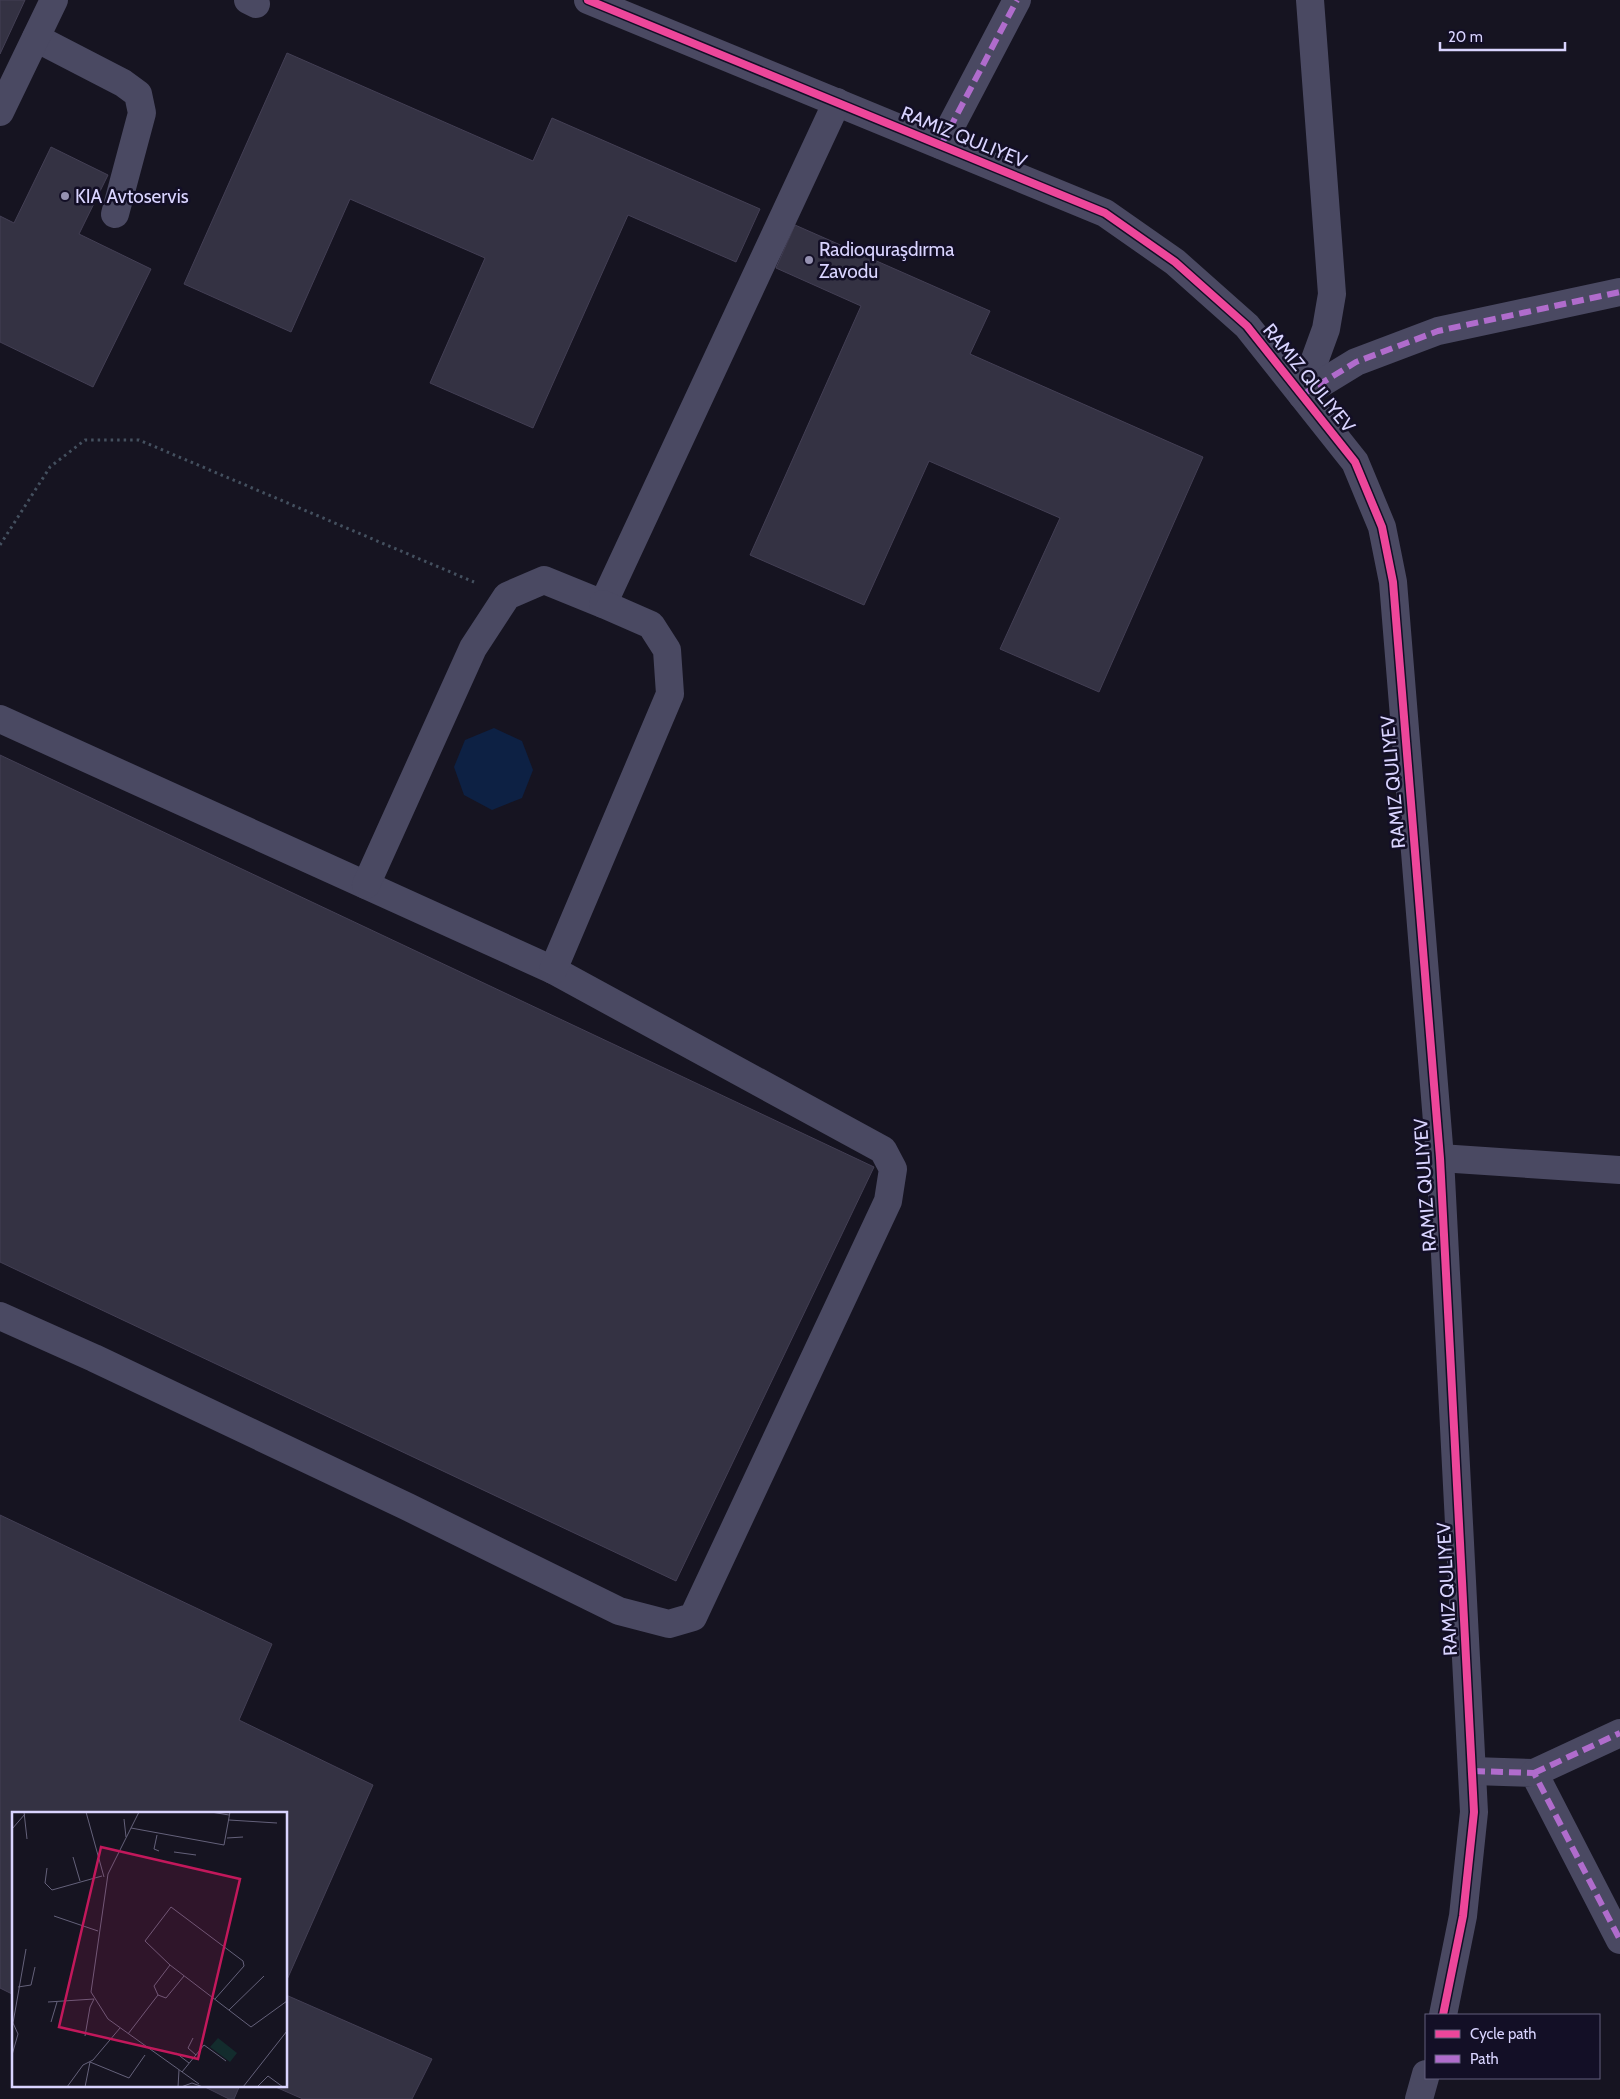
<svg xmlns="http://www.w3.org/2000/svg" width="1620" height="2099" font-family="Cabin,sans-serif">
	<rect width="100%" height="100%" fill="#161421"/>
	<polygon fill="#0d2144" points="494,728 522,741 533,770 522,798 492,810 464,795 454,767 465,740"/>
	<g fill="#343243" stroke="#433f54">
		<polygon points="0,0 25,0 0,54"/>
		<polygon points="287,53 533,161 552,118 760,209 736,262 628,215 533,428 430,383 485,258 350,199 291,332 184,284"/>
		<polygon points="51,147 108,175 79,234 151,269 93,387 0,342 0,216 14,223"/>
		<polygon points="795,225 990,311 970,354 1203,457 1099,692 1000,649 1060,518 929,461 864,605 750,555 861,306 776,268"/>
		<polygon points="0,755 874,1167 676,1581 0,1262"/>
		<polygon points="0,1515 272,1644 239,1720 373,1785 286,1982 286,1813 14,1813 14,1995 0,1988"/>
		<polygon points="286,1995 432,2059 412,2099 303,2099 271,2085 286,2085"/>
		<polygon points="201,2085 240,2085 234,2099 229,2099"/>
	</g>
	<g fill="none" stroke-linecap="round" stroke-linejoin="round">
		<polyline stroke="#44505f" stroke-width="3" stroke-dasharray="2.5 4" stroke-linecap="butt" points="0,545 50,467 85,440 139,440 474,582"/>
		<g stroke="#4a4962" stroke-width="28">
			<polyline points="248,0 256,4"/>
			<polyline points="588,0 1105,213 1175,262 1247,326 1355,462 1382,527 1393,582 1440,1158 1474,1812 1463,1916 1443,2015"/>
			<polyline points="36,38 123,83 138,94 142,113 115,214"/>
			<polyline points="0,112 54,0"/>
			<polyline points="941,145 1017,0"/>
			<polyline points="1302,395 1326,329 1332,294 1310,0"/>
			<polyline points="1302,395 1356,362 1438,331 1620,292"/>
			<polyline points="0,719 553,970 883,1150 893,1169 888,1201 693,1617 669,1624 619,1611 408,1507 94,1358 0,1316"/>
			<polyline points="366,885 473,648 507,596 544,580 603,604 837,102"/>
			<polyline points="553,970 670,694 667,650 651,625 603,604"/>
			<polyline points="1440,1158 1620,1170"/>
			<polyline points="1473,1771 1534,1773 1620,1940"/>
			<polyline points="1534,1773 1620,1733"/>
			<polyline points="1419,2099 1426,2074"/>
		</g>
		<g stroke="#b06ccc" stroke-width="6" stroke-dasharray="12 6" stroke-linecap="butt">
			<polyline points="941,145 1017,0"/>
			<polyline points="1302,395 1356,362 1438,331 1620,292"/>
			<polyline points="1473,1771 1534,1773 1620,1940"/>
			<polyline points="1534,1773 1620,1733"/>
		</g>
		<defs>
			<polyline id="cycleway" points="588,0 1105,213 1175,262 1247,326 1355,462 1382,527 1393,582 1440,1158 1474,1812 1463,1916 1443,2015"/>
		</defs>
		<use href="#cycleway" stroke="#130f26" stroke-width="11"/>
		<use href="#cycleway" stroke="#ed469a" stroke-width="8"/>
	</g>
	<g fill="#9591b1" stroke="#130f26" stroke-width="2">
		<circle cx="65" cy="196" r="5"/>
		<circle cx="809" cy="260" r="5"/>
	</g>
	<g text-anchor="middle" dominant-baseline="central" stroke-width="5" stroke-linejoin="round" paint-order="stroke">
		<g font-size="19" fill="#d9d4ff" stroke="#130f26">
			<text transform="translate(964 137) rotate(22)">RAMIZ QULIYEV</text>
			<text transform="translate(1309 378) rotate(51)">RAMIZ QULIYEV</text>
			<text transform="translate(1393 782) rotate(-95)">RAMIZ QULIYEV</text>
			<text transform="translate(1425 1185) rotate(-94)">RAMIZ QULIYEV</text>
			<text transform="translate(1447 1589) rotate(-93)">RAMIZ QULIYEV</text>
		</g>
		<g font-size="19" fill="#d9d4ff" stroke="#130f26" text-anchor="start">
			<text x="75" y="196">KIA Avtoservis</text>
			<text x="819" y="249">Radioquraşdırma<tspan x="819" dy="22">Zavodu</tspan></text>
		</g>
	</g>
	<g transform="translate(12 1812)">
		<rect width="275" height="275" fill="#161421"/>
		<path d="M206,226L225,241L218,250L198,235Z" fill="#132c2d"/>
		<path fill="none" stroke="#64617a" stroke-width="1" d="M12,0L15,27M74,0L92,65M127,0L96,62L79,180L96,207L187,272M199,0L217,3M112,7L114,25M217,8L265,11M119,16L212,33L218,0M0,17L13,2M145,23L142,37L147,39M215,26L231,25M162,40L184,43M61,45L68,69M35,56L33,71L40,78L90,64M42,104L86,119M6,175L19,173L23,155M146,183L142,174L158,153M203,187L232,154L231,149L159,95L133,129L158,153L239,215L275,189M36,190L82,187M217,198L252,164M39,210L45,190M116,222L146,183L154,186L172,164M73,224L78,195L82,187M181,226L176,236L184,243M164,241L177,251M0,243L6,222L1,211L14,137M78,250L117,266L133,243M170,260L192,233L214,249M55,275L71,253L81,248L108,216M73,275L78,250M166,275L167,258M169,275L180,271L191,275M231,275L275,219M245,275L256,264L271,275"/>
		<path fill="#c2185b" fill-opacity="0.15" stroke="#c2185b" stroke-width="2.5" d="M89,35L228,67L186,247L47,215Z"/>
		<rect width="275" height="275" fill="none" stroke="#d9d4ff" stroke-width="2.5"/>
	</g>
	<rect x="1425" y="2014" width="175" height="65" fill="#130f26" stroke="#625e7d"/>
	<rect x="1435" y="2030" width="25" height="8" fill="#ed469a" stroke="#625e7d"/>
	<text x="1470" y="2039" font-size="15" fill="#d9d4ff">Cycle path</text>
	<rect x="1435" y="2055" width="25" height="8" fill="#b06ccc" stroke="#625e7d"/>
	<text x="1470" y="2064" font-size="15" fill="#d9d4ff">Path</text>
	<path d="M1440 42v8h125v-8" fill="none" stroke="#d9d4ff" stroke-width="2.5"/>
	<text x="1448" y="42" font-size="15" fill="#d9d4ff" stroke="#130f26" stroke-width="4" paint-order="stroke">20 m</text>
</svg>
